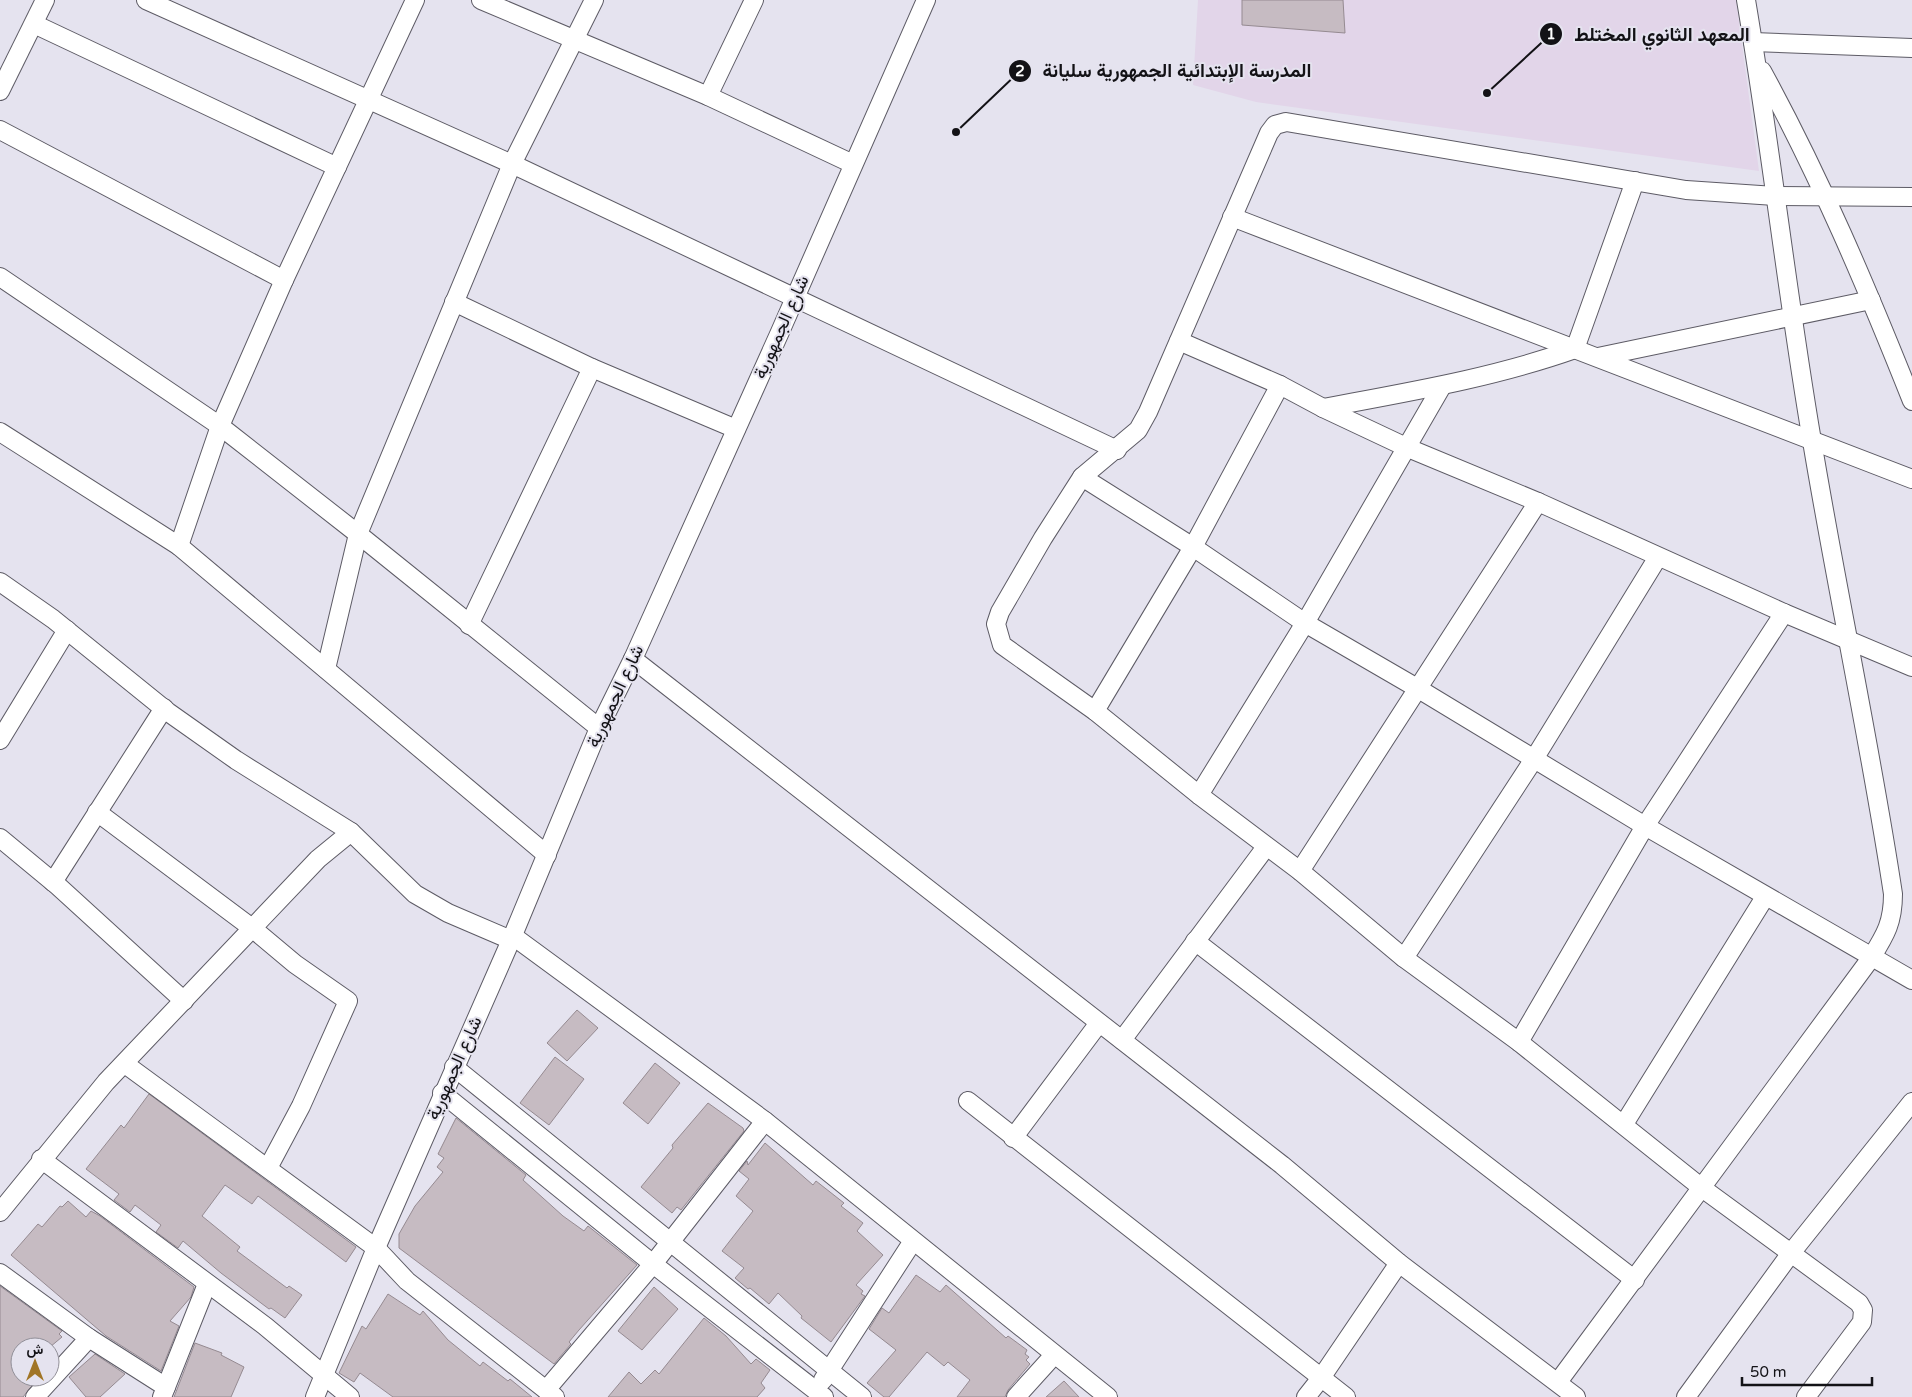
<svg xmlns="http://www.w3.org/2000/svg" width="1912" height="1397" font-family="'Varela Round',Vazirmatn,sans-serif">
	<rect width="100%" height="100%" fill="#e5e3ef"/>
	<polygon fill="#e2d5e9" points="1198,0 1242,0 1242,25 1345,33 1343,0 1736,0 1759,171 1256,102 1193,85"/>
	<g fill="#c6bbc2" stroke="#958a91">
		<polygon points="1242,0 1343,0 1345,33 1242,25"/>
		<polygon points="577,1010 598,1028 567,1061 547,1043"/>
		<polygon points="555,1057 584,1079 549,1125 520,1103"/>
		<polygon points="655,1063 680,1083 648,1124 623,1103"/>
		<polygon points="149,1094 356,1247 346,1262 258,1196 252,1204 225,1185 202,1216 240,1247 237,1251 287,1288 289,1286 302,1295 285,1318 271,1308 269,1309 221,1273 183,1241 178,1248 156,1232 161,1225 135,1205 130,1212 114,1200 119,1194 86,1169 121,1125 124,1128"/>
		<polygon points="708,1103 743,1128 744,1131 681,1210 677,1207 672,1213 641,1187 673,1148 672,1145"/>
		<polygon points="456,1118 526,1175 523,1180 563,1216 584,1231 588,1226 637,1265 579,1330 569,1342 571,1344 554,1364 399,1248 399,1234 415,1206 443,1172 437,1167 444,1158 438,1154"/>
		<polygon points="765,1143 813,1185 816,1181 844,1203 841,1206 863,1223 857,1231 883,1255 856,1285 863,1291 861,1294 865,1296 831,1342 801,1318 802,1316 778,1293 769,1304 750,1288 748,1289 735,1278 744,1268 722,1251 753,1211 736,1196 749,1179 739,1171 747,1161 748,1165"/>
		<polygon points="68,1201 86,1217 91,1211 100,1216 194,1287 191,1297 170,1321 179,1326 161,1371 106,1336 11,1255 38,1224 42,1227 60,1206 62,1207"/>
		<polygon points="916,1275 940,1292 946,1285 1006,1338 1008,1336 1027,1350 1025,1354 1029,1357 1026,1360 1030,1364 1008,1390 1005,1397 957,1397 970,1380 948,1362 944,1366 927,1352 889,1397 884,1397 867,1383 896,1350 869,1329 882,1308 889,1313"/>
		<polygon points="0,1286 62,1331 59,1334 62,1337 50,1347 20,1347 20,1377 39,1377 23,1397 0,1397"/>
		<polygon points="654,1287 678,1309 642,1350 618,1331"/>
		<polygon points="388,1294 420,1315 423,1311 448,1340 480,1366 483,1362 508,1381 510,1379 532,1397 393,1397 360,1373 354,1382 339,1373 362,1326 366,1329"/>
		<polygon points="704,1318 726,1336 751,1364 756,1359 770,1370 761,1383 765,1388 757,1397 608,1397 629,1372 641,1384 655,1370 659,1374"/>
		<polygon points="195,1343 222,1353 221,1355 244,1367 231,1397 174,1397"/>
		<polygon points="95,1354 125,1374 100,1397 86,1397 69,1377"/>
		<polygon points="1064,1381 1079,1397 1046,1397"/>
	</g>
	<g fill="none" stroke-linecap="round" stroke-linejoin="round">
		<defs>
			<g id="minor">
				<polyline points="146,0 512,164 1117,450"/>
				<polyline points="481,0 708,96 853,164"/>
				<polyline points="34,24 337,167"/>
				<polyline points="1753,42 1912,48"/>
				<path d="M1762,71C1820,177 1867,288 1912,401"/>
				<polyline points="0,91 45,0"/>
				<polyline points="708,96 754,0"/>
				<polyline points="0,130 284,280"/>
				<polyline points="1232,217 1912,479"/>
				<polyline points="0,277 220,426 358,534 599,728"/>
				<polyline points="454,302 592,368 736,429"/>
				<polyline points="1179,341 1280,385 1323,408 1408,448 1538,502 1784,613 1912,667"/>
				<polyline points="1598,357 1871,300"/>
				<path d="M1323,408C1408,392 1493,378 1575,349L1635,181"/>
				<polyline points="0,432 179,546 547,855"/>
				<polyline points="1082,477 1193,547 1305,623 1417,688 1645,826 1912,980"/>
				<polyline points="179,546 220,426 284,280 415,0"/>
				<polyline points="0,582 53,619 168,712 236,760 351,832 415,894 448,913 511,940"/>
				<polyline points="469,625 592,368"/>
				<polyline points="633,659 1282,1165 1399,1263 1576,1397"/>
				<polyline points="326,669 358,534 512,164 594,0"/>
				<polyline points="1095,711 1193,547 1280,385"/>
				<polyline points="0,740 67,630"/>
				<polyline points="1199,795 1305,623 1442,386"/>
				<polyline points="97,812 252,928 295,964 348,1001 301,1106 268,1168"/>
				<polyline points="0,838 58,886 184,1001"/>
				<polyline points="1300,871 1538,502"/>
				<polyline points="53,882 164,708"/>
				<polyline points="513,936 765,1121 1108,1397"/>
				<polyline points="1195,941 1635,1280"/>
				<polyline points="1404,958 1534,759 1658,557"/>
				<polyline points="1122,1040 1266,847"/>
				<polyline points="1519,1042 1645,826 1784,613"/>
				<polyline points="125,1064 376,1248 407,1281 555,1397"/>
				<polyline points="454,1067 862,1397"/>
				<polyline points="442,1093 653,1264 824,1397"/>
				<polyline points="968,1101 1346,1397"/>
				<polyline points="1624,1124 1765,897"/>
				<polyline points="1013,1138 1099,1023"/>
				<polyline points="41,1159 265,1326 350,1397"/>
				<polyline points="0,1212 106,1082 318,859 351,832"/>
				<polyline points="0,1273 89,1338 166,1387"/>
				<polyline points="823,1380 913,1241"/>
				<path d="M1558,1382L1871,958C1886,934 1893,922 1893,894C1870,742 1837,592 1812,441C1787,295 1771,147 1746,0"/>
				<polyline points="546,1390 653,1264 765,1121"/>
				<polyline points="35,1397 89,1338"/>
				<polyline points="162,1397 207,1284"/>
				<polyline points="315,1397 376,1248 511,940 599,728 633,659 780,332 926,0"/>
				<polyline points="1016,1397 1054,1355"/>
				<polyline points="1306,1397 1321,1378 1399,1263"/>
				<polyline points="1686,1397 1791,1253 1912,1102"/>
				<polyline points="1806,1397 1862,1322 1863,1310 1859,1303 1702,1188 1519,1042 1404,958 1300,871 1199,795 1095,711 1002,645 996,624 1000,612 1043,538 1082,477 1138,430 1148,412 1269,133 1275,125 1286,122 1686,190 1775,196 1912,197"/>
			</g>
		</defs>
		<use href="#minor" stroke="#5d5b65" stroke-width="20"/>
		<use href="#minor" stroke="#fff" stroke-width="18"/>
	</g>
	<g text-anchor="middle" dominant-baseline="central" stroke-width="4" stroke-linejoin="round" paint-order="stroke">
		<g font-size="18" fill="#131216" stroke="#e5e3ef">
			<text transform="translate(781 327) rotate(-66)">شارع الجمهورية</text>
			<text transform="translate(615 696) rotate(-65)">شارع الجمهورية</text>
			<text transform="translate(454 1068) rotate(-66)">شارع الجمهورية</text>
		</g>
	</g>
	<path fill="none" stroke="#131216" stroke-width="2" d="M1487 93L1551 34M956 132L1020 71"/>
	<g fill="#131216" stroke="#e5e3ef" stroke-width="2">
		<circle cx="1487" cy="93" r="5"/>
		<circle cx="956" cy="132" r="5"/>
		<circle cx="1551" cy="34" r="12"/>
		<circle cx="1020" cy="71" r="12"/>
	</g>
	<g font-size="15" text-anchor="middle" font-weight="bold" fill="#fff">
		<text x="1551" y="39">1</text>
		<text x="1020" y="76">2</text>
	</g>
	<g font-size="19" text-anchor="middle" font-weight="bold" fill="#131216" stroke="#e5e3ef" stroke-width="4" stroke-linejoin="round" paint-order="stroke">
		<text x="1662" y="41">المعهد الثانوي المختلط</text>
		<text x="1177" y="77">المدرسة الإبتدائية الجمهورية سليانة</text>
	</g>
	<g transform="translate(35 1362)"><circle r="24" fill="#e5e3ef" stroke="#918f98"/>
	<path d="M0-4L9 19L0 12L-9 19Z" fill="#a17526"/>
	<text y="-8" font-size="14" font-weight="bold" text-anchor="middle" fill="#131216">ش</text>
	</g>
	<path d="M1742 1377v8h130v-8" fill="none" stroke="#131216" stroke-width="2.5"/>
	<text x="1750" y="1377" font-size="15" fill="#131216" stroke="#e5e3ef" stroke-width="4" paint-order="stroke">50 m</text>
</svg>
